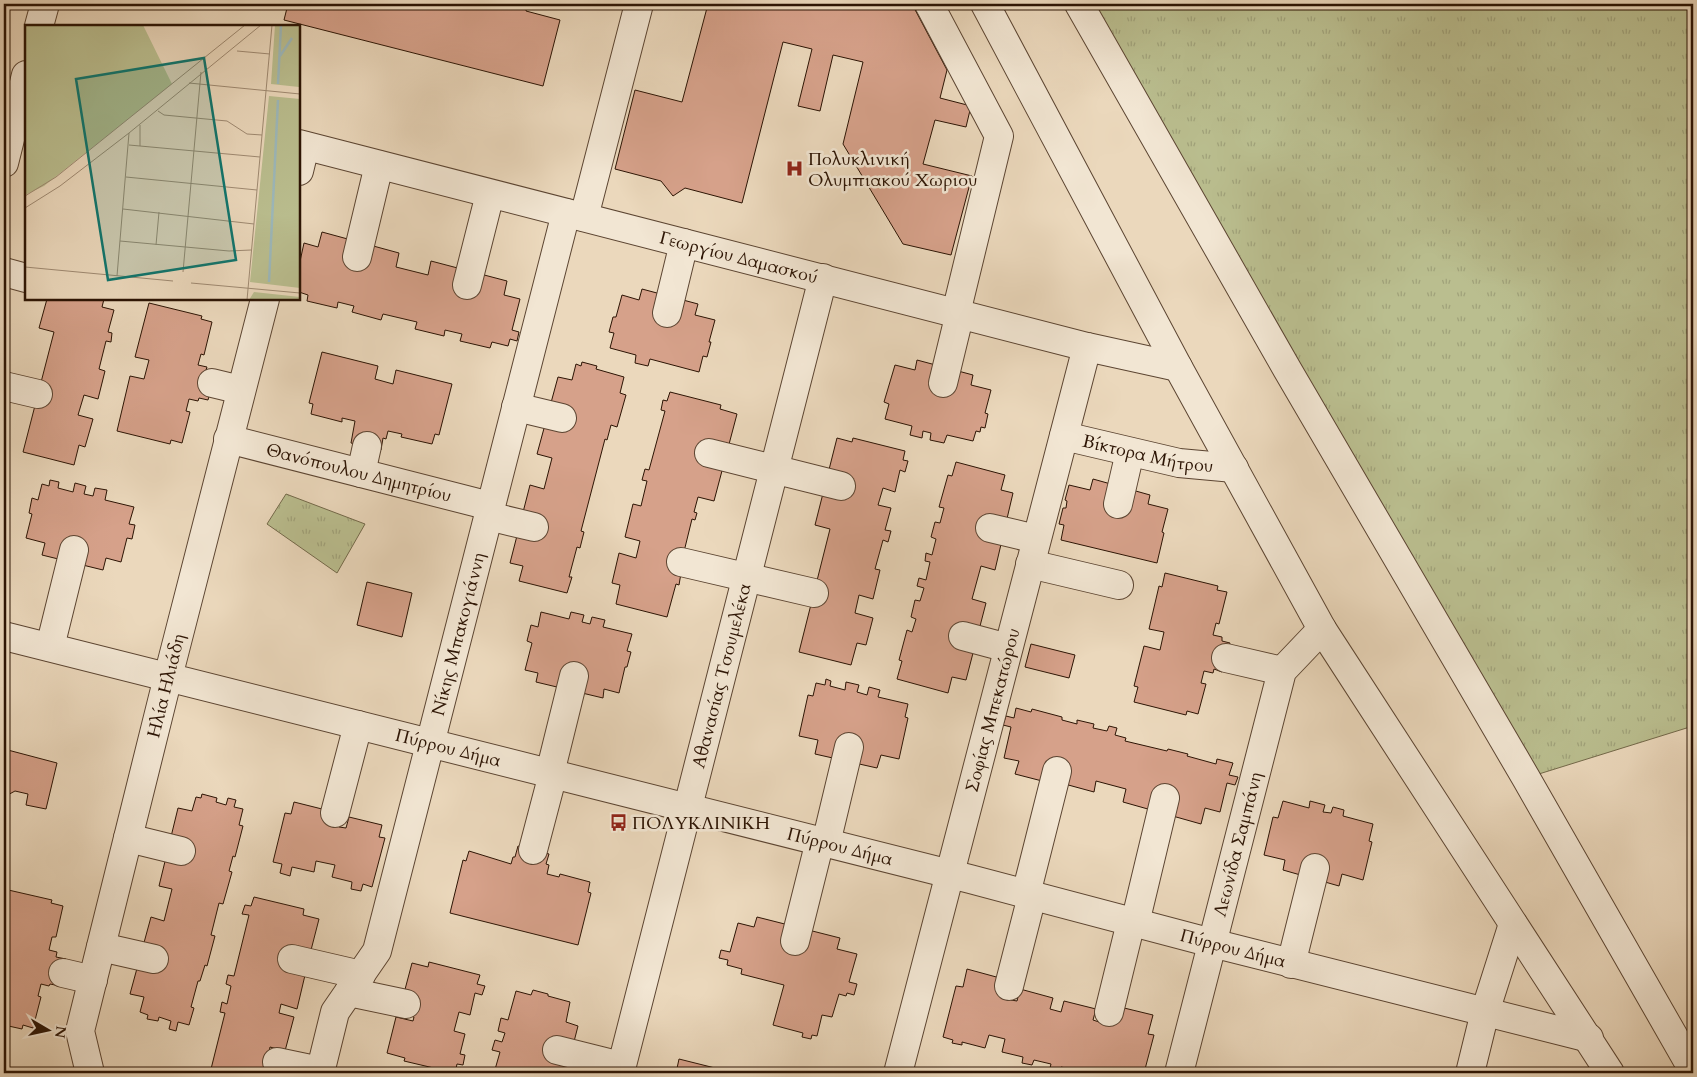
<svg xmlns="http://www.w3.org/2000/svg" width="1697" height="1077" font-family="Cardo,serif">
	<defs>
		<pattern id="grass-tufts" width="24" height="20" patternUnits="userSpaceOnUse" patternTransform="scale(1.25)"><rect width="24" height="20" fill="#babe8f"/><path d="M3 7l-1-3M5 7V3M7 7l1-3M15 17l-1-3M17 17v-4M19 17l1-3" fill="none" stroke="#a0a27a"/></pattern>
	</defs>
	<rect width="100%" height="100%" fill="#ebd8bc"/>
	<filter id="stains"><feTurbulence type="fractalNoise" baseFrequency=".004" numOctaves="4"/><feColorMatrix values="0 0 0 0 .2 0 0 0 0 .09 0 0 0 0 .02 0 0 0 .5 -.17"/></filter>
	<radialGradient id="worn" r=".72"><stop offset=".6" stop-color="#630" stop-opacity="0"/><stop offset="1" stop-color="#630" stop-opacity=".3"/></radialGradient>
	<g fill="url(#grass-tufts)" stroke="#73694a">
		<polygon points="1079,4 1693,4 1693,726 1526,778"/>
		<polygon points="286,494 365,524 337,573 267,524"/>
	</g>
	<g fill="#d6a18a" stroke="#2c1404">
		<polygon points="288,4 527,4 526,11 560,20 543,86 284,20"/>
		<polygon points="708,4 912,4 947,70 940,98 971,106 966,127 935,120 923,164 972,176 951,255 903,244 843,144 863,62 833,55 820,111 798,106 812,49 783,42 742,203 685,188 673,196 661,181 615,169 635,90 682,102"/>
		<polygon points="322,232 399,253 396,267 428,275 431,261 507,281 504,295 520,299 512,330 519,332 517,341 510,339 508,346 492,342 490,348 460,341 462,334 445,330 444,336 415,329 417,322 383,314 381,320 352,312 354,306 338,302 337,308 307,301 308,295 299,292 299,266 304,243 318,247"/>
		<polygon points="642,289 698,304 695,315 715,320 709,342 711,342 707,357 703,356 699,372 650,359 648,366 635,363 636,355 610,348 614,333 609,332 613,317 616,317 622,295 639,300"/>
		<polygon points="47,299 104,299 102,307 114,310 108,332 112,333 111,342 106,341 99,369 105,371 98,399 84,395 78,415 93,419 85,447 79,445 74,465 23,452 54,332 39,328"/>
		<polygon points="149,303 202,316 201,319 212,322 204,355 201,354 198,365 207,367 206,370 215,372 208,400 199,398 198,401 189,399 186,411 190,412 182,443 171,440 170,444 117,431 130,376 144,379 149,360 135,357"/>
		<polygon points="322,352 378,366 375,379 393,384 396,370 452,384 439,435 435,434 432,444 401,437 402,434 388,431 386,439 383,438 381,450 351,443 355,421 342,418 342,422 311,414 313,404 309,403"/>
		<polygon points="917,360 973,375 971,385 991,390 985,413 988,414 985,428 981,427 980,432 976,431 973,441 947,435 944,443 930,440 931,433 923,431 922,438 910,435 912,426 885,419 889,404 884,402 895,365 915,370"/>
		<polygon points="582,362 597,366 596,369 624,377 620,393 626,395 617,427 611,425 607,440 605,439 581,531 584,532 580,548 577,547 569,577 572,577 567,593 519,581 523,566 510,563 530,485 544,489 552,458 537,454 558,377 572,380 576,364 581,366"/>
		<polygon points="670,392 721,405 720,409 737,414 714,501 698,497 694,512 697,513 695,520 692,519 679,572 681,573 679,585 676,584 667,617 616,604 620,585 612,583 619,553 636,558 640,541 625,537 633,504 641,506 647,481 642,480 645,469 649,470 665,411 661,410 663,400 667,401"/>
		<polygon points="837,438 852,442 853,438 905,451 903,460 908,461 905,472 900,470 895,492 883,488 878,505 891,508 885,530 891,531 888,542 883,540 875,569 880,570 873,599 859,595 855,613 873,618 866,645 857,643 851,665 799,652 830,529 815,525"/>
		<polygon points="956,462 1005,475 1001,490 1013,493 995,570 981,566 972,599 986,603 966,680 952,677 948,693 897,679 902,661 899,660 907,630 912,632 916,619 911,617 915,600 920,601 924,588 917,586 919,578 926,580 930,562 925,561 926,553 932,555 936,539 931,537 935,522 940,523 944,508 939,507 948,475 952,476"/>
		<polygon points="1093,479 1150,495 1148,504 1168,509 1162,532 1164,533 1157,563 1061,540 1064,525 1059,524 1063,508 1066,508 1067,501 1065,500 1069,485 1090,490"/>
		<polygon points="50,480 59,482 58,488 73,492 75,483 86,486 84,494 93,496 95,488 107,490 105,500 134,507 129,524 135,525 132,539 127,538 121,562 106,558 103,570 42,555 45,543 26,538 32,514 29,513 32,498 38,500 42,484 49,486"/>
		<polygon points="1165,573 1218,586 1217,590 1227,592 1219,624 1216,623 1213,635 1222,637 1222,641 1230,643 1222,672 1214,669 1213,673 1204,671 1201,683 1206,684 1198,714 1187,711 1186,715 1134,702 1138,687 1134,686 1144,646 1160,650 1164,632 1149,629 1159,586 1162,587"/>
		<polygon points="367,582 412,593 402,637 357,625"/>
		<polygon points="541,612 569,619 571,612 584,615 582,622 590,624 592,617 605,620 603,627 632,634 627,651 631,652 627,667 625,667 619,693 604,689 603,698 536,682 538,673 525,670 532,643 527,641 531,625 538,627"/>
		<polygon points="1031,644 1075,655 1069,678 1025,667"/>
		<polygon points="826,679 831,681 830,686 845,690 846,682 859,685 857,692 867,695 869,687 880,690 878,697 908,704 905,717 908,718 899,759 881,755 877,768 815,754 818,740 799,736 808,695 813,696 816,683 825,685"/>
		<polygon points="1016,708 1031,712 1032,709 1062,717 1062,720 1077,724 1077,720 1094,724 1093,728 1107,731 1109,726 1117,728 1115,735 1126,738 1125,741 1167,751 1168,749 1188,754 1187,756 1216,764 1217,759 1233,763 1229,775 1238,777 1235,785 1227,783 1220,812 1205,808 1201,824 1123,802 1126,789 1096,781 1094,792 1061,783 1046,782 1015,774 1019,761 1004,758 1011,727 1003,725 1006,716 1014,718"/>
		<polygon points="4,749 57,763 46,809 26,805 28,794 15,791 4,797"/>
		<polygon points="202,794 217,798 216,802 226,805 228,798 236,800 234,807 243,809 239,825 243,826 235,857 233,856 229,871 232,872 223,904 219,903 211,935 215,936 207,966 205,965 200,981 198,981 191,1007 194,1008 189,1025 178,1022 176,1031 169,1029 171,1021 159,1017 158,1021 147,1019 148,1015 140,1012 144,997 130,994 151,917 164,921 172,889 159,886 178,808 192,811 196,797 201,798"/>
		<polygon points="1283,801 1309,808 1310,801 1325,805 1323,812 1331,813 1333,807 1344,810 1343,816 1373,824 1369,841 1372,842 1363,880 1342,874 1339,886 1283,870 1285,860 1264,855 1273,817 1278,818"/>
		<polygon points="294,802 342,814 339,827 346,828 349,817 382,825 379,837 385,838 372,887 363,884 361,891 351,889 352,882 332,877 335,865 316,861 314,872 292,867 290,876 280,873 282,864 273,862 285,813 291,814"/>
		<polygon points="518,846 549,854 546,864 549,865 547,874 559,877 560,874 590,882 588,892 591,893 578,945 450,913 463,860 466,861 469,851 511,864 513,857 515,857"/>
		<polygon points="4,889 52,900 51,903 63,906 56,937 52,937 49,950 57,952 56,957 66,959 60,986 50,984 49,986 41,984 38,996 41,997 33,1028 23,1025 22,1029 4,1025"/>
		<polygon points="254,897 304,909 303,915 319,919 310,954 297,1009 281,1004 279,1013 294,1017 285,1051 270,1047 269,1052 280,1073 210,1073 225,1013 220,1012 222,1002 227,1004 231,986 226,984 228,975 234,976 249,915 242,914 245,905 251,906"/>
		<polygon points="757,917 840,938 837,949 857,954 849,982 857,984 854,995 847,993 846,996 839,994 832,1017 822,1015 817,1036 812,1035 811,1039 802,1037 803,1033 773,1025 784,985 741,974 742,969 727,965 728,960 719,958 721,950 730,952 738,923 754,927"/>
		<polygon points="429,962 480,975 477,984 485,986 482,995 475,993 470,1015 459,1012 454,1031 465,1034 460,1054 465,1055 463,1065 457,1064 455,1073 404,1061 405,1058 387,1053 396,1017 413,1021 414,1017 403,1014 403,997 412,963 428,967"/>
		<polygon points="967,969 1000,978 1014,987 1011,1000 1017,1001 1020,989 1053,998 1050,1009 1061,1012 1064,1001 1096,1009 1093,1020 1099,1022 1102,1011 1120,1007 1153,1015 1148,1034 1154,1035 1144,1073 1087,1073 1061,1067 1060,1070 1050,1068 1051,1064 1034,1060 1032,1065 1022,1063 1023,1057 1002,1052 1005,1039 989,1035 985,1048 962,1042 962,1045 952,1043 953,1040 943,1037 956,986 963,987"/>
		<polygon points="533,990 548,994 548,996 570,1002 566,1022 578,1026 566,1073 494,1073 500,1052 492,1050 495,1040 502,1042 505,1033 498,1031 501,1018 508,1020 516,991 531,995"/>
		<polygon points="679,1059 711,1067 734,1073 676,1073"/>
		<polygon points="1252,1068 1274,1073 1251,1073"/>
	</g>
	<g fill="none" stroke-linecap="round" stroke-linejoin="round">
		<defs>
			<g id="minor">
				<polyline points="929,4 999,136 956,313"/>
				<polyline points="985,4 1178,367 1322,629 1610,1073"/>
				<polyline points="1079,4 1287,369 1526,778 1693,1070"/>
				<polyline points="39,26 45,4"/>
				<path id="s1" d="M299,144L1087,347L1178,367"/>
				<polyline points="4,163 26,75"/>
				<polyline points="299,171 305,146"/>
				<polyline points="584,217 639,4"/>
				<polyline points="357,257 379,165"/>
				<polyline points="4,272 26,278"/>
				<polyline points="467,285 490,194"/>
				<polyline points="667,313 684,243"/>
				<polyline points="212,383 241,390"/>
				<polyline points="943,383 960,313"/>
				<polyline points="4,386 38,394"/>
				<polyline points="516,407 562,418"/>
				<path id="s2" d="M1064,436L1179,463L1234,468"/>
				<path id="s3" d="M228,439L490,506"/>
				<polyline points="709,453 841,486"/>
				<polyline points="361,473 367,446"/>
				<polyline points="1118,504 1130,452"/>
				<polyline points="488,516 534,527"/>
				<polyline points="990,528 1036,539"/>
				<polyline points="681,562 814,593"/>
				<polyline points="1030,564 1119,585"/>
				<path id="s4" d="M4,636L970,879L1212,943L1589,1038"/>
				<polyline points="963,636 1008,648"/>
				<polyline points="50,647 74,550"/>
				<polyline points="1226,658 1282,671"/>
				<polyline points="550,773 574,676"/>
				<polyline points="335,813 358,725"/>
				<polyline points="128,838 181,851"/>
				<polyline points="826,843 849,747"/>
				<polyline points="533,850 553,774"/>
				<polyline points="1026,894 1057,771"/>
				<polyline points="1135,923 1165,798"/>
				<polyline points="795,941 820,841"/>
				<polyline points="101,947 154,959"/>
				<polyline points="292,959 361,975"/>
				<polyline points="1291,964 1315,868"/>
				<polyline points="63,973 93,980"/>
				<polyline points="1009,986 1032,896"/>
				<polyline points="349,992 406,1004"/>
				<polyline points="1109,1012 1131,922"/>
				<polyline points="557,1050 621,1066"/>
				<polyline points="277,1062 320,1071"/>
				<path id="s5" d="M90,1073L80,1031L168,677L265,299"/>
				<path id="s6" d="M320,1073L335,1012L377,951L566,213"/>
				<path id="s7" d="M620,1073L823,278"/>
				<path id="s8" d="M898,1073L1087,347"/>
				<path id="s9" d="M1179,1073L1282,671L1322,629"/>
				<polyline points="1470,1073 1485,1012 1513,924"/>
			</g>
		</defs>
		<use href="#minor" stroke="#5c4532" stroke-width="30"/>
		<use href="#minor" stroke="#f2e6d3" stroke-width="28"/>
	</g>
	<defs>
		<symbol id="hospital-bare" viewBox="-9 -9 18 18"><path d="M-5-5h3v3.5h4V-5h3V5h-3V1.5h-4V5h-3Z" fill="#8f2418" stroke="#f2e6d3" stroke-width="2.5" paint-order="stroke"/></symbol>
		<symbol id="bus-bare" viewBox="-9 -9 18 18"><path d="M-5-6H5V4H4V6H2V4H-2V6H-4V4H-5ZM-3.5-4V0h7V-4ZM-3.5 1.2v1.5H-2V1.2ZM2 1.2v1.5H3.5V1.2Z" fill="#8f2418" stroke="#f2e6d3" stroke-width="2.5" paint-order="stroke"/></symbol>
	</defs>
	<g fill-rule="evenodd">
		<use href="#hospital-bare" x="782" y="156" width="25" height="25"/>
		<use href="#bus-bare" x="606" y="810" width="25" height="25"/>
	</g>
	<g text-anchor="middle" dominant-baseline="central" stroke-width="5" stroke-linejoin="round" paint-order="stroke">
		<g font-size="18" fill="#2c1404" stroke="#f2e6d3" text-anchor="start">
			<text x="808" y="159">Πολυκλινική<tspan x="808" dy="21">Ολυμπιακού Χωριου</tspan></text>
			<text x="632" y="823">ΠΟΛΥΚΛΙΝΙΚΗ</text>
		</g>
		<g font-size="18" fill="#2c1404" stroke="#f2e6d3">
			<text stroke="none"><textPath href="#s1" startOffset="454">Γεωργίου Δαμασκού</textPath></text>
			<text stroke="none"><textPath href="#s2" startOffset="86">Βίκτορα Μήτρου</textPath></text>
			<text stroke="none"><textPath href="#s3" startOffset="135">Θανόπουλου Δημητρίου</textPath></text>
			<text stroke="none"><textPath href="#s6" startOffset="464">Νίκης Μπακογιάννη</textPath></text>
			<text stroke="none"><textPath href="#s7" startOffset="410">Αθανασίας Τσουμελέκα</textPath></text>
			<text stroke="none"><textPath href="#s5" startOffset="399">Ηλία Ηλιάδη</textPath></text>
			<text stroke="none"><textPath href="#s8" startOffset="375">Σοφίας Μπεκατώρου</textPath></text>
			<text stroke="none"><textPath href="#s4" startOffset="458">Πύρρου Δήμα</textPath></text>
			<text stroke="none"><textPath href="#s9" startOffset="236">Λεωνίδα Σαμπάνη</textPath></text>
			<text stroke="none"><textPath href="#s4" startOffset="862">Πύρρου Δήμα</textPath></text>
			<text stroke="none"><textPath href="#s4" startOffset="1268">Πύρρου Δήμα</textPath></text>
		</g>
	</g>
	<g transform="translate(25 25)">
		<rect width="275" height="275" fill="#ebd8bc"/>
		<path d="M0,0H118L147,59L19,161L0,170ZM250,0H275L274,62L246,59ZM244,71L275,74V263L225,257ZM229,267L275,272V275H224Z" fill="#babe8f"/>
		<path fill="none" stroke="#9cb8bb" stroke-width="2.5" d="M255,31L267,13M253,59L256,0M244,257L253,75"/>
		<path fill="none" stroke="#9f8a72" stroke-width="1" d="M212,26L245,29M164,58L275,69M133,86L139,90L202,96L222,109L237,110M104,120L235,132M115,121V100M101,152L232,165M0,171L31,152L220,0M0,183L35,161L104,108L236,0M98,184L229,199M95,216L204,226L226,225M131,220L134,187M0,242L148,256M158,247L176,47M92,251L104,108M166,258L275,268M222,275L247,0"/>
		<path fill="#0f766e" fill-opacity="0.15" stroke="#0f766e" stroke-width="2.5" d="M179,33L211,235L83,255L51,54Z"/>
		<rect width="275" height="275" fill="none" stroke="#2c1404" stroke-width="2.5"/>
	</g>
	<rect width="1697" height="1077" fill="none" stroke="#ebd8bc" stroke-width="20"/>
	<rect x="5" y="5" width="1687" height="1067" fill="none" stroke="#2c1404" stroke-width="2.5"/>
	<rect x="10" y="10" width="1677" height="1057" fill="none" stroke="#2c1404"/>
	<g transform="translate(48 1030) rotate(99)" stroke="#f2e6d3" stroke-width="4" paint-order="stroke">
	<path d="M0-4L9 19L0 12L-9 19Z" fill="#2c1404"/>
	<text y="-8" font-size="14" font-weight="bold" text-anchor="middle" fill="#2c1404">N</text>
	</g>
	<rect width="100%" height="100%" filter="url(#stains)"/>
	<rect width="100%" height="100%" fill="url(#worn)"/>
</svg>
